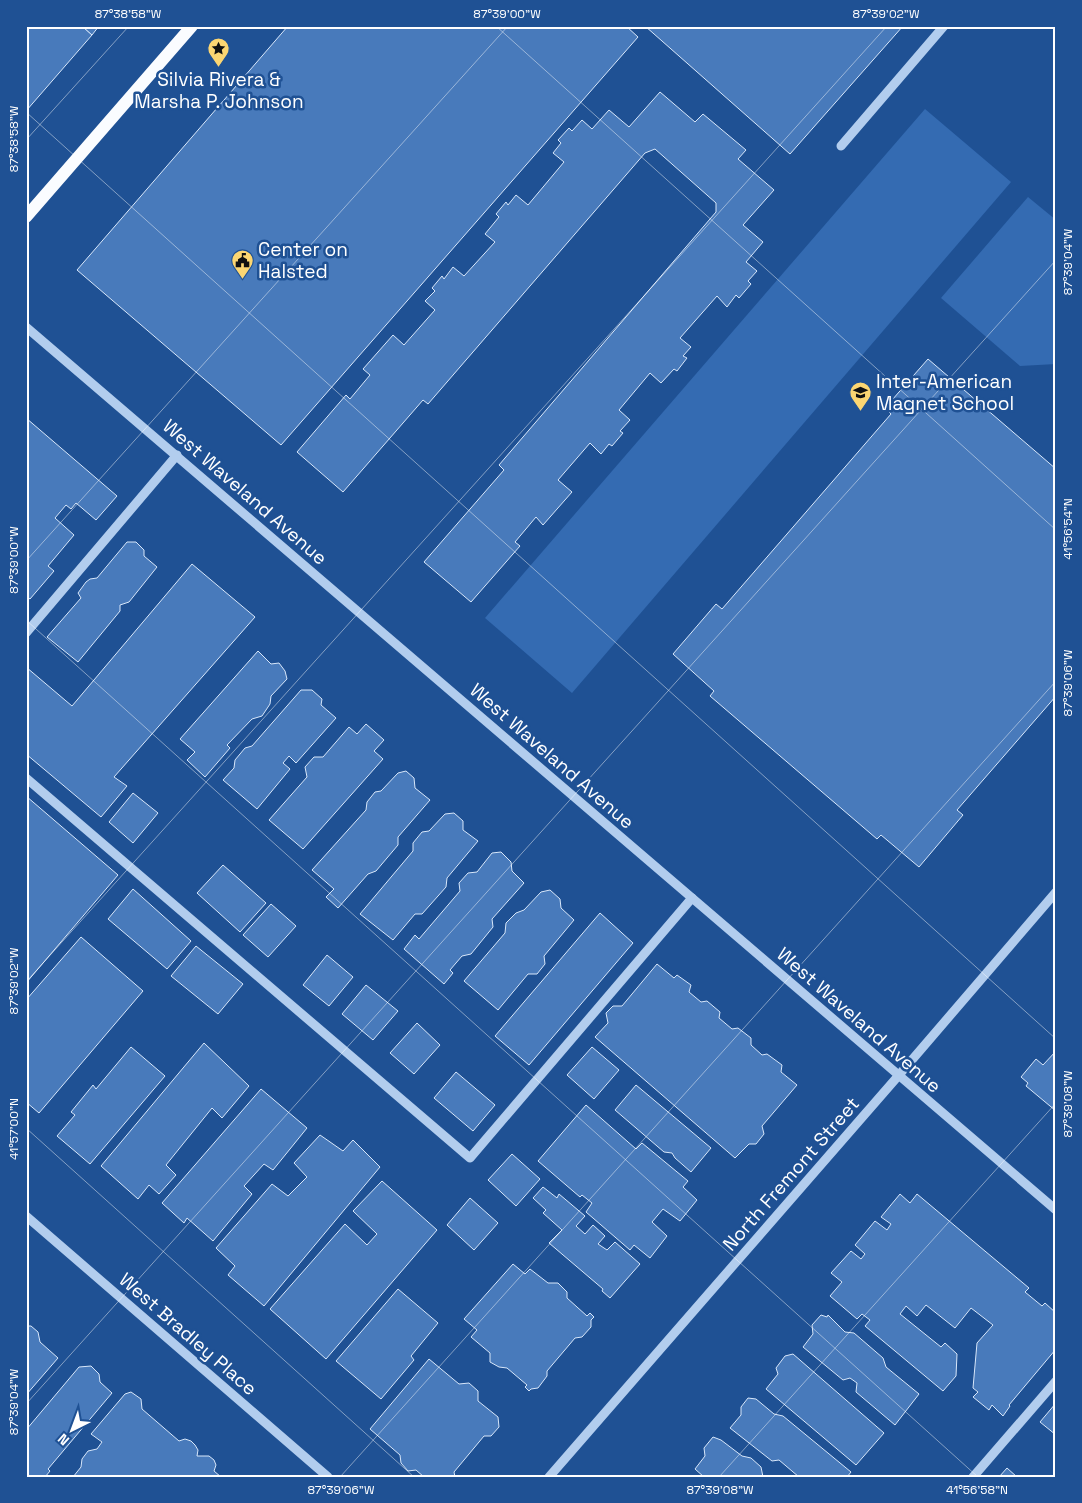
<svg xmlns="http://www.w3.org/2000/svg" width="1082" height="1503" font-family="'Space Grotesk',sans-serif">
	<rect width="100%" height="100%" fill="#1f5194"/>
	<g fill="#346bb2">
		<polygon points="925,109 1011,182 572,693 485,618"/>
		<polygon points="1028,197 1056,220 1056,364 1020,366 941,298"/>
	</g>
	<g fill="#487abb" stroke="#d8e7fa">
		<polygon points="26,26 82,26 92,35 26,111"/>
		<polygon points="82,26 99,26 92,35"/>
		<polygon points="288,26 626,26 638,37 281,445 77,270"/>
		<polygon points="645,26 903,26 790,154"/>
		<polygon points="660,92 695,122 703,114 746,150 738,159 774,190 743,225 763,242 746,262 757,271 748,281 751,284 739,298 736,295 727,307 717,296 680,338 691,347 683,356 687,358 677,371 674,369 661,383 650,373 619,410 630,420 620,431 623,433 612,446 609,444 601,454 590,443 558,480 572,492 543,525 536,517 515,542 520,546 471,602 424,562 504,470 499,465 716,212 716,203 655,149 645,153 428,404 423,400 343,492 297,452 346,395 350,399 370,375 363,369 393,335 404,345 435,310 425,301 435,291 432,288 442,276 444,279 453,267 464,276 495,242 485,234 499,217 496,214 506,202 508,205 516,195 528,205 564,162 553,153 561,143 558,140 569,128 572,131 582,120 592,129 609,110 629,127"/>
		<polygon points="928,359 1056,469 1056,696 957,810 963,815 919,867 881,835 877,839 710,696 714,691 673,654 716,604 722,609 891,414 885,408"/>
		<polygon points="26,418 117,496 96,520 76,503 71,509 66,505 55,518 74,535 48,566 54,571 30,599 26,596"/>
		<polygon points="127,542 136,542 144,550 144,556 157,567 129,602 120,605 120,611 78,662 47,637 81,598 78,593 86,582 90,579 97,578"/>
		<polygon points="192,564 255,617 114,777 127,786 101,817 26,754 26,667 72,706"/>
		<polygon points="258,651 271,664 279,663 285,671 287,679 271,696 270,704 262,716 252,719 227,745 230,748 205,777 187,760 195,752 180,739"/>
		<polygon points="301,690 312,690 322,699 321,705 336,718 296,763 289,756 283,763 290,769 257,809 223,780 234,768 235,760 245,748 252,746"/>
		<polygon points="366,724 384,740 374,751 383,759 303,849 269,820 307,777 305,767 314,757 323,757 349,727 357,734"/>
		<polygon points="406,771 414,778 415,788 430,800 398,837 398,845 376,871 368,874 338,908 326,897 334,889 312,870 366,810 367,802 375,792 381,791 398,773"/>
		<polygon points="133,793 158,813 133,843 109,822"/>
		<polygon points="26,796 118,875 26,983"/>
		<polygon points="454,813 463,821 463,830 478,841 447,878 446,887 422,914 415,914 393,940 360,914 413,851 413,843 422,832 429,831 445,814"/>
		<polygon points="501,852 511,862 512,871 524,883 492,919 493,927 471,954 462,956 450,970 453,973 444,984 404,949 415,935 419,939 460,891 459,883 468,873 477,872 492,853"/>
		<polygon points="223,865 266,903 240,932 197,893"/>
		<polygon points="133,889 191,941 167,969 108,919"/>
		<polygon points="550,890 560,899 561,908 574,920 544,956 545,964 537,974 528,974 498,1010 464,981 505,933 506,923 516,913 524,910 541,892"/>
		<polygon points="271,904 296,926 268,957 243,935"/>
		<polygon points="600,913 633,943 529,1065 495,1036"/>
		<polygon points="81,937 143,991 39,1113 26,1102 26,1000"/>
		<polygon points="196,946 243,984 218,1014 171,976"/>
		<polygon points="327,955 353,977 329,1006 303,985"/>
		<polygon points="657,964 674,978 677,975 691,985 689,992 701,1002 707,1001 720,1012 719,1018 732,1029 738,1028 751,1038 751,1045 762,1055 767,1054 782,1065 781,1072 797,1085 762,1126 764,1134 756,1144 749,1144 735,1158 595,1037 608,1023 606,1013 613,1006 622,1006"/>
		<polygon points="366,985 398,1011 373,1040 342,1014"/>
		<polygon points="417,1023 440,1045 414,1074 390,1053"/>
		<polygon points="204,1043 249,1086 222,1118 212,1108 166,1165 176,1175 159,1194 149,1185 138,1199 101,1166"/>
		<polygon points="131,1047 165,1076 90,1164 57,1136 75,1115 71,1112 93,1085 96,1089"/>
		<polygon points="592,1047 619,1070 594,1099 567,1075"/>
		<polygon points="1056,1051 1056,1111 1026,1086 1028,1083 1021,1077 1036,1059 1043,1065"/>
		<polygon points="456,1072 495,1105 473,1131 434,1098"/>
		<polygon points="636,1085 711,1148 691,1172 675,1158 672,1153 664,1152 615,1110"/>
		<polygon points="261,1089 307,1128 273,1170 264,1164 244,1186 252,1194 213,1241 187,1218 184,1223 162,1203"/>
		<polygon points="586,1105 636,1149 642,1143 688,1181 683,1187 697,1200 680,1221 663,1209 652,1222 667,1236 650,1258 634,1245 630,1250 586,1212 592,1203 582,1195 580,1197 538,1161"/>
		<polygon points="320,1135 343,1151 353,1140 380,1167 264,1306 228,1275 235,1266 216,1248 272,1184 288,1196 307,1177 294,1163"/>
		<polygon points="512,1154 540,1179 516,1206 488,1180"/>
		<polygon points="382,1181 437,1230 326,1359 270,1309 345,1224 367,1245 377,1234 353,1211"/>
		<polygon points="543,1187 557,1198 559,1194 585,1216 576,1226 585,1234 593,1225 605,1236 598,1244 607,1250 615,1242 640,1264 610,1298 602,1291 603,1289 549,1243 562,1230 543,1213 546,1210 533,1198"/>
		<polygon points="900,1194 910,1203 917,1194 1029,1288 1025,1292 1042,1306 1045,1303 1056,1313 1056,1349 1009,1405 1010,1406 1003,1416 992,1405 989,1410 973,1397 978,1392 973,1388 977,1343 993,1325 971,1308 955,1328 926,1305 917,1316 906,1306 900,1314 941,1347 945,1343 957,1354 956,1376 943,1391 865,1326 870,1320 862,1314 857,1319 830,1296 842,1282 831,1273 851,1251 861,1259 865,1254 855,1245 875,1221 887,1230 891,1224 881,1217"/>
		<polygon points="470,1198 498,1223 474,1250 447,1225"/>
		<polygon points="513,1264 525,1274 530,1269 548,1283 558,1283 567,1292 567,1298 587,1316 590,1313 594,1317 591,1320 591,1327 582,1337 575,1338 547,1371 547,1376 538,1388 531,1389 529,1391 525,1387 527,1385 507,1368 499,1367 490,1362 490,1353 471,1337 477,1330 464,1319"/>
		<polygon points="398,1289 438,1323 411,1356 414,1360 381,1399 336,1361"/>
		<polygon points="821,1315 827,1317 828,1315 845,1332 854,1333 883,1358 886,1367 919,1394 895,1425 856,1392 857,1383 850,1378 843,1380 803,1347 813,1334 812,1325"/>
		<polygon points="26,1326 31,1326 38,1332 40,1342 58,1358 26,1395"/>
		<polygon points="793,1354 884,1433 856,1465 766,1389 778,1374 776,1368 785,1356"/>
		<polygon points="429,1359 459,1384 469,1383 478,1391 478,1401 498,1417 499,1427 491,1436 484,1436 454,1472 455,1477 424,1477 416,1470 408,1471 401,1463 400,1455 370,1429"/>
		<polygon points="91,1366 99,1374 100,1382 112,1393 48,1469 50,1471 45,1477 26,1477 26,1430 79,1367"/>
		<polygon points="131,1392 141,1399 142,1409 179,1441 185,1439 191,1441 195,1445 198,1450 197,1456 209,1456 214,1460 216,1465 214,1471 221,1477 73,1477 81,1467 82,1459 88,1451 97,1449 102,1442 91,1434 125,1394"/>
		<polygon points="748,1398 756,1399 774,1414 783,1416 851,1472 847,1477 799,1477 779,1460 772,1461 730,1428 741,1415 741,1407"/>
		<polygon points="1056,1403 1056,1435 1040,1422"/>
		<polygon points="713,1437 721,1440 742,1456 751,1458 761,1467 763,1477 704,1477 695,1469 705,1456 704,1448"/>
		<polygon points="1007,1468 1017,1477 999,1477"/>
	</g>
	<g fill="none" stroke-linecap="round" stroke-linejoin="round">
		<g stroke="#b2cdee" stroke-width="9">
			<polyline points="841,146 944,26"/>
			<polyline points="26,327 1056,1210"/>
			<polyline points="26,633 177,455"/>
			<polyline points="26,778 470,1158 692,898"/>
			<polyline points="26,1216 328,1477"/>
			<polyline points="549,1477 899,1075 1056,892"/>
			<polyline points="973,1477 1056,1381"/>
		</g>
		<polyline stroke="#fafcff" stroke-width="12" points="26,217 192,26"/>
	</g>
	<path fill="none" stroke="#fff" stroke-width="1" stroke-opacity="0.45" d="M496,26L1056,530M26,112L1056,1039M26,140L129,26M26,561L508,26M26,620L978,1477M26,982L887,26M26,1128L414,1477M26,1404L1056,260M340,1477L1056,681M719,1477L1056,1103"/>
	<defs>
		<symbol id="sight-pin" viewBox="-11 -11 22 30"><path d="M0 17L-7.5 6A9.5 9.5 0 1 1 7.5 6Z" fill="#fcd672" stroke="#1f5194"/><path d="M0-6L1.8-2.2L6-1.7L2.9 1.2L3.7 5.4L0 3.3L-3.7 5.4L-2.9 1.2L-6-1.7L-1.8-2.2Z" fill="#111"/></symbol>
		<symbol id="civic-pin" viewBox="-11 -11 22 30"><path d="M0 17L-7.5 6A9.5 9.5 0 1 1 7.5 6Z" fill="#fcd672" stroke="#1f5194"/><path d="M-.6-6.5H3V-4.5H.6V-3L4-1V1h2V6H-6V1h2V-1L-.6-3ZM-1.2 2.5V6h2.4V2.5Z" fill="#111"/></symbol>
		<symbol id="school-pin" viewBox="-11 -11 22 30"><path d="M0 17L-7.5 6A9.5 9.5 0 1 1 7.5 6Z" fill="#fcd672" stroke="#1f5194"/><path d="M0-5L7-2L0 1L-7-2ZM-4 1L0 2.5L4 1V4Q0 6-4 4Z" fill="#111"/></symbol>
	</defs>
	<g fill-rule="evenodd">
		<use href="#sight-pin" x="206" y="36" width="25" height="34"/>
		<use href="#civic-pin" x="230" y="248" width="25" height="34"/>
		<use href="#school-pin" x="848" y="380" width="25" height="34"/>
	</g>
	<g text-anchor="middle" dominant-baseline="central" stroke-width="5" stroke-linejoin="round" paint-order="stroke">
		<g font-size="19" fill="#fff" stroke="#1f5194" text-anchor="start">
			<text x="219" y="79" text-anchor="middle">Silvia Rivera &amp;<tspan x="219" dy="22">Marsha P. Johnson</tspan></text>
			<text x="258" y="249">Center on<tspan x="258" dy="22">Halsted</tspan></text>
			<text x="876" y="381">Inter-American<tspan x="876" dy="22">Magnet School</tspan></text>
		</g>
		<g font-size="19" fill="#fff" stroke="#1f5194">
			<text transform="translate(245 492) rotate(41)">West Waveland Avenue</text>
			<text transform="translate(552 756) rotate(41)">West Waveland Avenue</text>
			<text transform="translate(859 1020) rotate(41)">West Waveland Avenue</text>
			<text transform="translate(791 1174) rotate(-49)">North Fremont Street</text>
			<text transform="translate(188 1334) rotate(41)">West Bradley Place</text>
		</g>
	</g>
	<rect width="1082" height="1503" fill="none" stroke="#1f5194" stroke-width="55"/>
	<g transform="translate(72 1430) rotate(222)" stroke="#1f5194" stroke-width="4" paint-order="stroke">
	<path d="M0-4L9 19L0 12L-9 19Z" fill="#ffffff"/>
	<text y="-8" font-size="14" font-weight="bold" text-anchor="middle" fill="#ffffff">N</text>
	</g>
	<rect x="28" y="28" width="1026" height="1448" fill="none" stroke="#fff" stroke-width="2"/>
	<g font-size="12" text-anchor="middle" fill="#fff">
		<text x="128" y="18">87°38'58"W</text>
		<text x="507" y="18">87°39'00"W</text>
		<text x="886" y="18">87°39'02"W</text>
		<text transform="translate(14 139) rotate(-90)" y="4">87°38'58"W</text>
		<text transform="translate(1068 262) rotate(-90)" y="4">87°39'04"W</text>
		<text transform="translate(1068 529) rotate(-90)" y="4">41°56'54"N</text>
		<text transform="translate(14 560) rotate(-90)" y="4">87°39'00"W</text>
		<text transform="translate(1068 683) rotate(-90)" y="4">87°39'06"W</text>
		<text transform="translate(14 981) rotate(-90)" y="4">87°39'02"W</text>
		<text transform="translate(1068 1104) rotate(-90)" y="4">87°39'08"W</text>
		<text transform="translate(14 1129) rotate(-90)" y="4">41°57'00"N</text>
		<text transform="translate(14 1402) rotate(-90)" y="4">87°39'04"W</text>
		<text x="341" y="1494">87°39'06"W</text>
		<text x="720" y="1494">87°39'08"W</text>
		<text x="977" y="1494">41°56'58"N</text>
	</g>
</svg>
